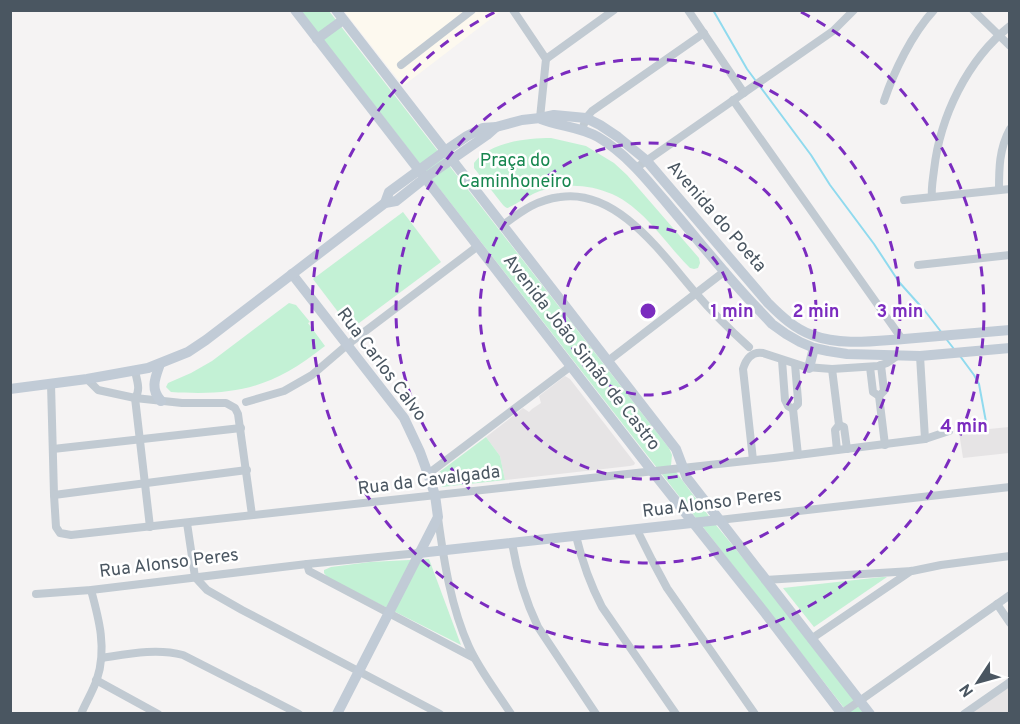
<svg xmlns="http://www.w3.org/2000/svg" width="1020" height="724" font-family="Overpass,sans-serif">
	<rect width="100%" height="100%" fill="#f5f3f3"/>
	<polygon fill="#fdf9ef" points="344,11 501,11 403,86"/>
	<g fill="#e6e4e5">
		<polygon points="565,376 570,379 635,463 634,465 630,466 505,480 500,456 486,437 523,408 529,412 532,409 541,403 539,396"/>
		<polygon points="1009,427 1009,453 963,458 959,432"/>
		<polygon points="1009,686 1009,713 970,713"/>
	</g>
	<g fill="#c3f1d5">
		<polygon points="301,11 329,11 669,448 672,455 671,465 711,519 761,580 864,713 848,713"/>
		<path d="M551,138L586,146L614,163L627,175L699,258L700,263L698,268L694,269L690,268C665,243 645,209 612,194C589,184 564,183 540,191C533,193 510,208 507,208C505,207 504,206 503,205L474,168V163C489,142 527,138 551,138Z"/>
		<polygon points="403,212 441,262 351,329 313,279"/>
		<path d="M289,303L296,305L310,322L308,323L325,346C272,388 237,396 171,392L166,387L168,383L191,373L212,361Z"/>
		<polygon points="486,437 500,456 505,480 442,487 438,473"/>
		<polygon points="429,559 461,645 328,578 324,573 324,570 331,567 370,562"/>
		<polygon points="882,577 887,577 814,627 783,588"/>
	</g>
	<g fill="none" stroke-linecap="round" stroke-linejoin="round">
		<g stroke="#90daee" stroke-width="2">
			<polyline points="713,10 747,69 811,155 830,185 874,244 899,282 925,311 942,333"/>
			<polyline points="947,340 954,349"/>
			<polyline points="960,356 974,375 979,384 986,422"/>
		</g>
		<g stroke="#c1cad2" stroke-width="8">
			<polyline points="513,10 546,59 540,118"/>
			<polyline points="688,10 744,93"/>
			<polyline points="973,10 1010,46"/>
			<polyline points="546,59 614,10"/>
			<polyline points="401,65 472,10"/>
			<polyline points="733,100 902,339"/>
			<path d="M884,101C894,71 912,34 934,10"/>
			<polyline points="582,130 586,118 592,111 704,33"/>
			<polyline points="636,168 833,31 854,10"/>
			<path d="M999,190C999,169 999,149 1010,129"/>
			<path d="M932,197C931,188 933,179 934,170C940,117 967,60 1010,26"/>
			<polyline points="904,200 1010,189"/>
			<path d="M503,225C522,211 536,200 560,197C617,188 662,254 694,291C711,311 730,330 749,347"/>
			<polyline points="918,265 1010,255"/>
			<polyline points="920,356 925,439"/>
			<polyline points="782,360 785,400 788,406 793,409"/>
			<polyline points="608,361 725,271"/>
			<polyline points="795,364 798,400 798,404 793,409 798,455"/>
			<polyline points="870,367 873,392 879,396 885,445"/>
			<polyline points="832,369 839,425 835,430 837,450"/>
			<path d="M135,371C137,381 141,390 135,398L150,527"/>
			<polyline points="87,379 98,390 135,398 182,403 226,403 235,408 238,414 252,515"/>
			<polyline points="51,384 54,495 56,527 60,533 71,535 774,458 925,439 949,431"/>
			<polyline points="879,396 884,391 881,365"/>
			<polyline points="246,402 284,391 312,375 347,345 478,246"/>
			<polyline points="839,425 844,427 847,449"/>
			<polyline points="53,449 241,428"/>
			<path d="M753,460L743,369C746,359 752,351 763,353L806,367L832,369L878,366L887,363L897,356"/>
			<polyline points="428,474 571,366"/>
			<polyline points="54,495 247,470"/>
			<path d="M438,518C444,562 451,607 469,647C480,671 497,692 511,714"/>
			<polyline points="719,520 1010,487"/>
			<polyline points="187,523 195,577 207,590 242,610 440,714"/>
			<polyline points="637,530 652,560 667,588 755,714"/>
			<path d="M576,536C582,561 590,584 602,607L676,714"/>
			<path d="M512,543C517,572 525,600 538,627L596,714"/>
			<polyline points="307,564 309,571 474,658"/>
			<polyline points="765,580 912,571 941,565 1010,556"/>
			<polyline points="36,594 91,590 307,564 419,553"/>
			<polyline points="997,604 1010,623"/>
			<polyline points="811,639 911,571"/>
			<path d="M102,658C128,654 156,648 183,655L299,714"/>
			<polyline points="96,680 158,714"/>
			<path d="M81,714C86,702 93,691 97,679C107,649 99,619 91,590"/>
			<polyline points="841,714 1010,595"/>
			<polyline points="964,714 1010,682"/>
		</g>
		<g stroke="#c1cbd6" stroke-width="10">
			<polyline points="295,10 652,471 765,613 842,714"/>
			<polyline points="336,10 676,449 687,478 870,714"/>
			<polyline points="317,39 343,20"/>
			<path d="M541,119C559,126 581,127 598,137C627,154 649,182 670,207C699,241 727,277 758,309L772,324L786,334L800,342L814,348L828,351L847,354L920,356L1010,348"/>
			<path d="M385,203L389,192L445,151L467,136L483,128L496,127L522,120L540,118L554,115L586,118L600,125L618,137L646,160L768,303C781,316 795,329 812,335C841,346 874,341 904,339C939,336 974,333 1010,330"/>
			<polyline points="292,274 404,418 420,452 428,474 435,495 438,517 337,714"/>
			<path d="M160,364C155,378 150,389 161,401"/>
			<polyline points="809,368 814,348"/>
			<polyline points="10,389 87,379 148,368 188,352 206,340 385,203 396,201 425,178 487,135 496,127"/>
			<polyline points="419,553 719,520"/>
		</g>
	</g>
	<g fill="none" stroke="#7b2cbf" stroke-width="3" stroke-dasharray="10 8">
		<circle cx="648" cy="311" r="84"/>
		<circle cx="648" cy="311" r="168"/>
		<circle cx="648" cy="311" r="252"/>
		<path d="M801 12A336 336 0 1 1 495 12"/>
	</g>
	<g text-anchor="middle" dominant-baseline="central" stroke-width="5" stroke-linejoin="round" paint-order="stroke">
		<g font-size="18" fill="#17864f" stroke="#fff">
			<text x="515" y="161">Praça do<tspan x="515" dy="21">Caminhoneiro</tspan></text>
		</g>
		<g font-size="18" fill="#4a5661" stroke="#fff">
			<text transform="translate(716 217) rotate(49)">Avenida do Poeta</text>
			<text transform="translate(581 353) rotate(52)">Avenida João Simão de Castro</text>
			<text transform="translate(381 365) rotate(53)">Rua Carlos Calvo</text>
			<text transform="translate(429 481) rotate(-7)">Rua da Cavalgada</text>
			<text transform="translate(712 504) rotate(-7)">Rua Alonso Peres</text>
			<text transform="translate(169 564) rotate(-7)">Rua Alonso Peres</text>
		</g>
	</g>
	<circle cx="648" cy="311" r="9" fill="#7b2cbf" stroke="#fff" stroke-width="3"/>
	<g font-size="18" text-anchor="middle" font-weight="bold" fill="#7b2cbf" stroke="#fff" stroke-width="5" stroke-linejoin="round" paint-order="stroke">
		<text x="732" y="317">1 min</text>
		<text x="816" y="317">2 min</text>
		<text x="900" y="317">3 min</text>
		<text x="964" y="432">4 min</text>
	</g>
	<rect width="1020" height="724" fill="none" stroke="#4a5661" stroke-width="24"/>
	<g transform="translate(978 682) rotate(234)" stroke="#ffffff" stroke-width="4.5" paint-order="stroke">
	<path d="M0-4.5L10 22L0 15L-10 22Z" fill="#4a5661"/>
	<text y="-9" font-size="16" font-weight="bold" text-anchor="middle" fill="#4a5661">N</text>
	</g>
</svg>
